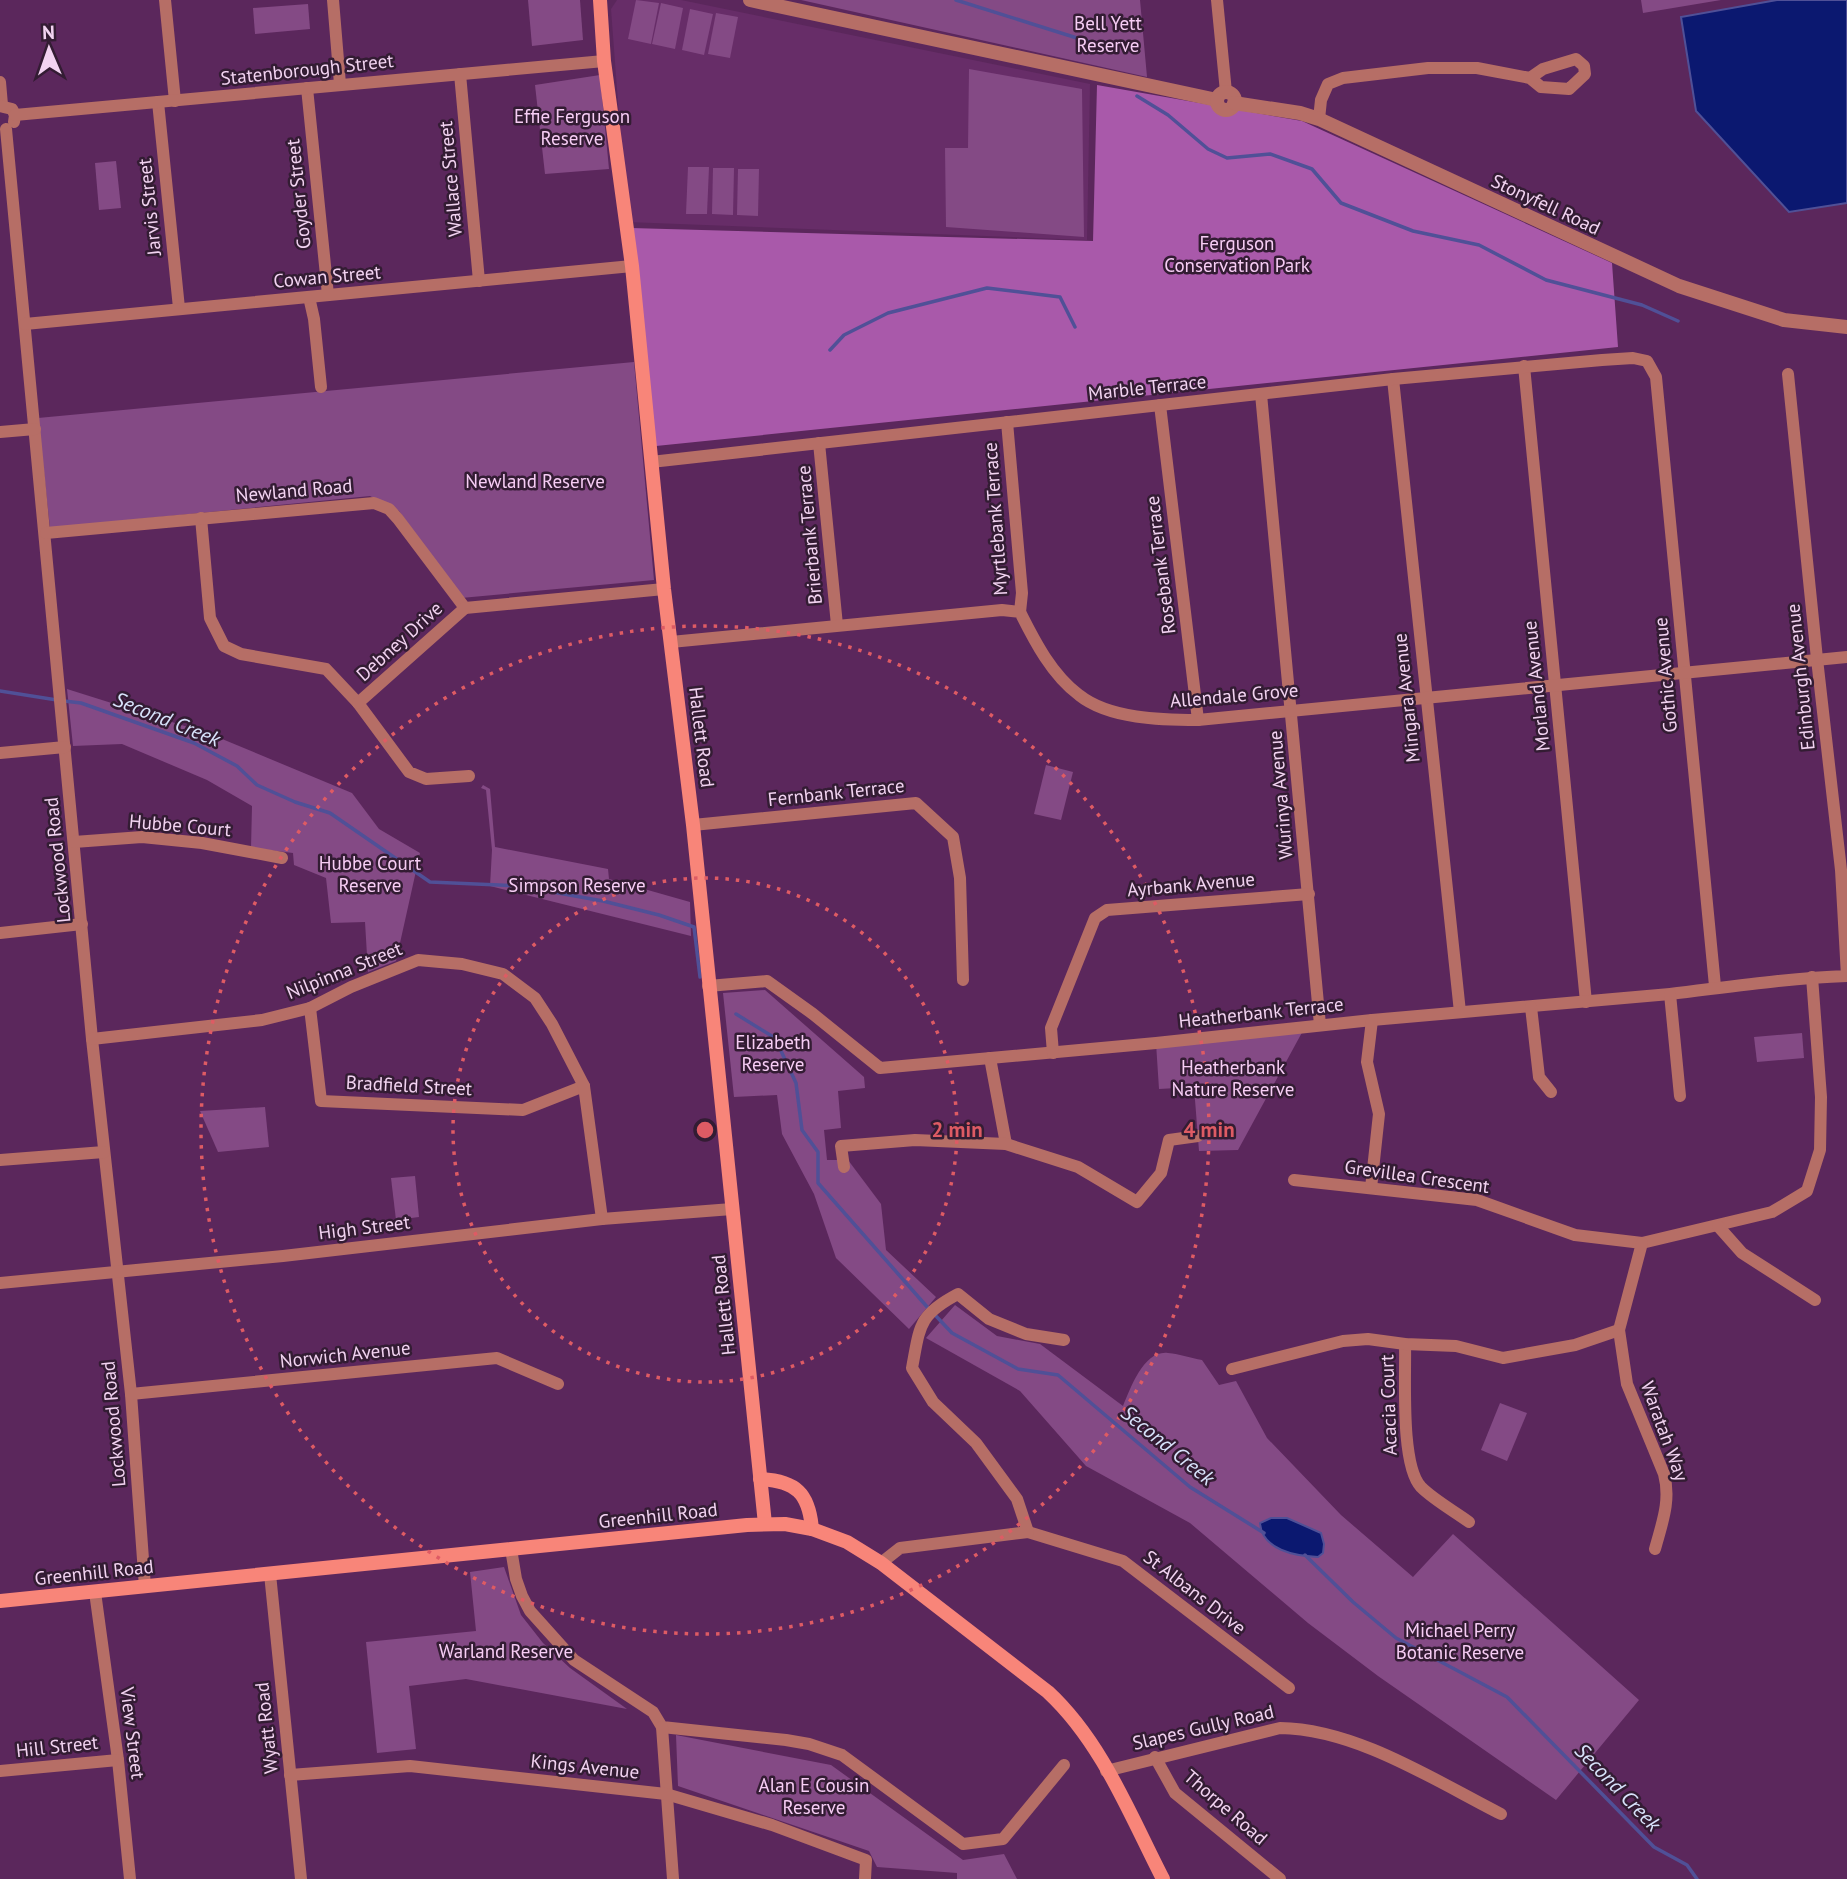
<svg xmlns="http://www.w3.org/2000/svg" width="1847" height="1879" font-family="'PT Sans',sans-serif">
	<rect width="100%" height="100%" fill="#5b275c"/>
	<polygon fill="#672d68" points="617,0 681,0 1090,84 1087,240 627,222 611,9"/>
	<g fill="#844a85">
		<polygon points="528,0 580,0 583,40 532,46"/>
		<polygon points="636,0 659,3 651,44 628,39"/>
		<polygon points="801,0 1140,0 1147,77"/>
		<polygon points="1641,0 1721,0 1643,13"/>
		<polygon points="661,3 683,8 675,49 652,44"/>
		<polygon points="308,4 310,29 255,34 253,8"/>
		<polygon points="690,9 713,14 704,55 682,50"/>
		<polygon points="716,13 738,17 730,58 708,54"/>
		<polygon points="969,69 1082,89 1084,237 946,227 945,148 968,148"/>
		<polygon points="600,75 609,169 545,174 535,85"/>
		<polygon points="116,161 121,208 99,210 95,163"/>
		<polygon points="688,167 709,167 707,214 686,214"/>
		<polygon points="713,168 734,168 733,215 712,214"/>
		<polygon points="738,169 759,169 758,216 737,215"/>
		<polygon points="634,362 654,580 461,598 399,511 370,496 50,528 38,418"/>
		<polygon points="67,689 210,734 352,793 379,829 420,853 396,961 368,972 365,922 331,923 326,878 294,865 293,853 251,848 252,806 207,780 122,744 73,746"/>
		<polygon points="1046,765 1073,772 1061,820 1034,814"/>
		<polygon points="483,785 490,789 495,847 608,869 609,879 690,902 691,936 490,886 492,850 486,790 481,788"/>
		<polygon points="765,990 864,1077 865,1088 838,1091 841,1128 824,1130 827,1160 848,1160 881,1204 886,1250 936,1297 909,1329 836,1258 814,1194 782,1134 777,1095 734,1097 723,993"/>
		<polygon points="1305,1027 1238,1150 1199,1151 1194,1087 1159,1089 1156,1043"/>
		<polygon points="1802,1033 1804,1058 1757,1062 1754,1037"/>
		<polygon points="265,1107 269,1147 218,1152 200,1111"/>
		<polygon points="415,1176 419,1217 396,1220 391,1178"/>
		<path d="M955,1305L997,1336L1040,1344L1123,1406C1131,1387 1144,1350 1168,1353C1180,1354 1191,1358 1202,1360L1219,1385L1236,1381L1267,1438L1341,1515L1413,1577L1453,1534L1639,1700L1556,1800L1378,1676L1308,1623L1190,1523L1086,1466L1020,1391L926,1338Z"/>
		<polygon points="1500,1403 1527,1413 1507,1461 1481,1450"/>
		<polygon points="504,1567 521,1615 543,1643 570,1668 627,1709 466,1679 409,1686 416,1749 377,1753 366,1642 476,1631 470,1572"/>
		<polygon points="676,1735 831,1765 963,1860 1004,1854 1017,1879 957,1879 957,1873 877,1867 869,1851 678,1786"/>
	</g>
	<polygon fill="#a959aa" points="1097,85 1302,121 1612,263 1618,347 656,446 631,228 1093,241"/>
	<g fill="#0b1870" stroke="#505097" stroke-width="2">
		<polygon points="1777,0 1847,0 1847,203 1789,212 1696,111 1681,17"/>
		<path d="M1271,1518H1287L1321,1533L1324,1544L1323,1553L1318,1557C1295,1556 1262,1550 1260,1523Z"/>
	</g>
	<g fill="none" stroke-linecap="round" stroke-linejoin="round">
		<g stroke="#505097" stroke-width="3.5">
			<polyline points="956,0 1112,49"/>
			<polyline points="1137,96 1168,115 1208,149 1227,158 1270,154 1312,169 1341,203 1413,231 1479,245 1546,280 1642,305 1678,321"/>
			<polyline points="830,350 844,335 888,313 987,288 1060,297 1075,327"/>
			<polyline points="0,691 57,700"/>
			<polyline points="64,701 81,703 194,743 237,766 257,785 295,802 330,813 430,882 519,886 603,901 659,915 694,927 700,977"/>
			<polyline points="736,1014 775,1038 796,1083 802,1130 818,1152 818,1183 929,1309"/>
			<polyline points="935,1315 952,1333 1018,1369 1058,1375 1190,1487 1264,1533"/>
			<polyline points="1305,1555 1353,1602 1396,1638 1507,1697 1654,1847 1687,1865 1697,1879"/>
		</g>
		<g stroke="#b66e66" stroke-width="12">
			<polyline points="165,0 175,101"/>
			<polyline points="333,0 340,84"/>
			<polyline points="1217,0 1226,92"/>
			<polyline points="460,74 479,281"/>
			<polyline points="0,82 2,105"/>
			<polyline points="307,88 328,295"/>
			<polyline points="158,102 179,308"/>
			<polyline points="0,106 12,109 15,115 14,122"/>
			<polyline points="15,115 604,61"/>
			<polyline points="1319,119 1321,100 1328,84 1343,78 1428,68 1477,68 1530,78 1541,87 1569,89 1585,74 1584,66 1576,59 1543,69 1530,78"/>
			<polyline points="6,129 92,1039 131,1394 145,1587"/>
			<polyline points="309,297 314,319 321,387"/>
			<polyline points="25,324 632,266"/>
			<polyline points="1524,366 1586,1002"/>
			<polyline points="1393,379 1460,1012"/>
			<polyline points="1261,394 1320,1025"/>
			<polyline points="1160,405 1198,720"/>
			<polyline points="1007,422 1022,593 1020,612"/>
			<polyline points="0,432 35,429"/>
			<polyline points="819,443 837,625"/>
			<polyline points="651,462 1393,379 1602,360 1633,358 1647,361 1656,377 1715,986"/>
			<polyline points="201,518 210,618 224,646 241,654 326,669 358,703 409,772 426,779 469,776"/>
			<polyline points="46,533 374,503 389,509 398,519 465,608 664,589"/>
			<path d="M671,642L1002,610L1020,612C1035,642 1052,675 1079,695C1109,719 1162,720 1198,720L1847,657"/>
			<polyline points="358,703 465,608"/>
			<polyline points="0,753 65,747"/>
			<polyline points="693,825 916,803 953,837 960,878 963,980"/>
			<polyline points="74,842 142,837 202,843 282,858"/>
			<polyline points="0,933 82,924"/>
			<path d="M708,986L767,981L813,1014L880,1068L1156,1043L1372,1020L1670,994C1729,987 1787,978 1847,976L1841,870L1817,659L1788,374"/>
			<polyline points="1670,994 1680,1096"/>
			<polyline points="1531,1007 1539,1077 1551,1092"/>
			<polyline points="310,1008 321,1101 523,1110 584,1086"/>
			<polyline points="92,1039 262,1020 310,1008 351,987 418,960 462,964 503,974 535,998 552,1024 584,1086 602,1219"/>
			<polyline points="1053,1053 1051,1028 1095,918 1107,910 1309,894"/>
			<polyline points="990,1058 1006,1144"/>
			<polyline points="0,1160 104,1152"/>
			<polyline points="844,1167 841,1146 915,1140 1006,1144 1078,1167 1137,1202 1161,1173 1169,1140 1198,1136"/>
			<polyline points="1294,1180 1477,1200 1575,1235 1642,1243 1772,1212 1807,1191 1820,1150 1821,1097 1812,977"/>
			<polyline points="1371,1188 1379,1114 1367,1062 1372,1020"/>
			<polyline points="1718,1226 1742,1253 1815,1300"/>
			<path d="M1642,1243L1619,1330L1627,1384L1664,1474C1671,1501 1662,1523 1655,1549"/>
			<polyline points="0,1283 283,1256 602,1219 732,1209"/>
			<path d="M1405,1344C1406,1375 1400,1465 1421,1487C1434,1500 1454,1511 1469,1522"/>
			<polyline points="1232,1369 1343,1341 1368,1339 1405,1344 1456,1346 1503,1358 1575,1345 1619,1330"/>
			<polyline points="131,1394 497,1358 558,1384"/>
			<polyline points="1028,1532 1123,1561 1289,1688"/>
			<polyline points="511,1549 516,1579 522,1596 530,1611 574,1660 653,1712 662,1727 786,1740 809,1744 842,1755 963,1844 1003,1839 1064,1765"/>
			<path d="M881,1563L900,1548L1028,1532L1017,1499L976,1443L933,1402L912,1368C920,1326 918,1315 958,1294L989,1319L1026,1334L1064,1340"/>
			<polyline points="270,1574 301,1879"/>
			<polyline points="95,1592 118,1760 130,1879"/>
			<polyline points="662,1727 673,1879"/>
			<polyline points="1155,1757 1175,1793 1280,1879"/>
			<polyline points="0,1771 118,1760"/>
			<path d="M1106,1771L1280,1728C1356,1729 1434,1780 1501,1814"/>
			<polyline points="290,1775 410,1766 666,1794 772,1825 866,1860 865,1879"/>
		</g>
		<g stroke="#b66e66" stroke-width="14">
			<polyline points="750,0 1217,100"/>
			<circle cx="1226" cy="101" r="9"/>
			<polyline points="1234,103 1300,113 1319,119 1679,286 1784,320 1847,327"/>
		</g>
		<g stroke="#f88579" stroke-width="14">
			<polyline points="600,0 604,61 632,266 664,589 693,825 765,1524"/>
			<path d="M760,1479C796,1481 809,1493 812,1529"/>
			<path d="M0,1601L747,1525L785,1524L812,1529L847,1542L881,1563L1048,1692C1102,1742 1130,1815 1163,1879"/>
		</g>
	</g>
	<g fill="none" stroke="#de5b64" stroke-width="3.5" stroke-dasharray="3.5 7">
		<circle cx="705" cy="1130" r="252"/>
		<circle cx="705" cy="1130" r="504"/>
	</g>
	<g text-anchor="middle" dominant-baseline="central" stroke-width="5" stroke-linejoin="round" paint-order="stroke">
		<g font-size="19" fill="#f7cdf5" stroke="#331c33">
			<text x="1108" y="23">Bell Yett<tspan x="1108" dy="22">Reserve</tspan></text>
			<text x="572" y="116">Effie Ferguson<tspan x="572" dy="22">Reserve</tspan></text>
			<text x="1237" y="243">Ferguson<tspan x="1237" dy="22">Conservation Park</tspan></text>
			<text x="535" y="481">Newland Reserve</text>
			<text x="370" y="863">Hubbe Court<tspan x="370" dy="22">Reserve</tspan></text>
			<text x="577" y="885">Simpson Reserve</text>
			<text x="773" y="1042">Elizabeth<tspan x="773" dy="22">Reserve</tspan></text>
			<text x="1233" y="1067">Heatherbank<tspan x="1233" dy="22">Nature Reserve</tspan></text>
			<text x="1460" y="1630">Michael Perry<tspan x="1460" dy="22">Botanic Reserve</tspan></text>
			<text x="506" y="1651">Warland Reserve</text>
			<text x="814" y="1785">Alan E Cousin<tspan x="814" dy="22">Reserve</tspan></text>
		</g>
		<g font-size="19" fill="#f2d3f1" stroke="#331c33">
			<text transform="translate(307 69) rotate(-6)">Statenborough Street</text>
			<text transform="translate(450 179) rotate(-95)">Wallace Street</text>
			<text transform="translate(298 194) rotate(-96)">Goyder Street</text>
			<text transform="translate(1546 204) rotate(25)">Stonyfell Road</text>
			<text transform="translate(149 207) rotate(-96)">Jarvis Street</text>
			<text transform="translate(327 276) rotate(-5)">Cowan Street</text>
			<text transform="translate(1147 387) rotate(-6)">Marble Terrace</text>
			<text transform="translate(294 490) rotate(-5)">Newland Road</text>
			<text transform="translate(995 519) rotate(-94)">Myrtlebank Terrace</text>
			<text transform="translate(809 535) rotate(-95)">Brierbank Terrace</text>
			<text transform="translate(1160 565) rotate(-97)">Rosebank Terrace</text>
			<text transform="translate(399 641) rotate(-42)">Debney Drive</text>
			<text transform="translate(1665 675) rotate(-95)">Gothic Avenue</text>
			<text transform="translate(1800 677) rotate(-96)">Edinburgh Avenue</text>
			<text transform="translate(1536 686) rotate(-96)">Morland Avenue</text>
			<text transform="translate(1234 695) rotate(-5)">Allendale Grove</text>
			<text transform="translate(1406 698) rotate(-96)">Mingara Avenue</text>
			<text transform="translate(702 737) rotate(83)">Hallett Road</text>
			<text transform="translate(836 792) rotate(-6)">Fernbank Terrace</text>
			<text transform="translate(1280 795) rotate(-95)">Wurinya Avenue</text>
			<text transform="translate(180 825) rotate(5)">Hubbe Court</text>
			<text transform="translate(57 860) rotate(-96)">Lockwood Road</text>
			<text transform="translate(1191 884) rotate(-5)">Ayrbank Avenue</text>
			<text transform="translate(344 970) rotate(-22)">Nilpinna Street</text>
			<text transform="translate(1261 1012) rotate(-6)">Heatherbank Terrace</text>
			<text transform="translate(409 1085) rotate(3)">Bradfield Street</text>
			<text transform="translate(1417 1176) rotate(8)">Grevillea Crescent</text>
			<text transform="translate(364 1227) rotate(-7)">High Street</text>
			<text transform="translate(723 1305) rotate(-96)">Hallett Road</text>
			<text transform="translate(345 1354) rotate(-6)">Norwich Avenue</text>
			<text transform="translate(1388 1405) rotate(-92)">Acacia Court</text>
			<text transform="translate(113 1424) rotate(-95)">Lockwood Road</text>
			<text transform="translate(1665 1431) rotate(70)">Waratah Way</text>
			<text transform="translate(658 1515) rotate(-6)">Greenhill Road</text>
			<text transform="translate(94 1572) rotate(-6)">Greenhill Road</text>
			<text transform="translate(1195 1592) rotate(38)">St Albans Drive</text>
			<text transform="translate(1203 1727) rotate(-13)">Slapes Gully Road</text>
			<text transform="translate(266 1728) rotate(-96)">Wyatt Road</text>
			<text transform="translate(133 1733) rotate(83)">View Street</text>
			<text transform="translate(57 1746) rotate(-6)">Hill Street</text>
			<text transform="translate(585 1766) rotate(6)">Kings Avenue</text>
			<text transform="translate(1226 1807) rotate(41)">Thorpe Road</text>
		</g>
		<g font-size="21" font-style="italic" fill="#d8e3fb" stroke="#331c33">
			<text transform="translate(167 719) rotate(22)">Second Creek</text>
			<text transform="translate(1168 1445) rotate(39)">Second Creek</text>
			<text transform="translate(1618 1787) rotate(46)">Second Creek</text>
		</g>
	</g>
	<circle cx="705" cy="1130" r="10" fill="#de5b64" stroke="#331c33" stroke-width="3.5"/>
	<g font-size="21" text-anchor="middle" font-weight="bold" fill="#de5b64" stroke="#331c33" stroke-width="5" stroke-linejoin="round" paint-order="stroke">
		<text x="957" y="1137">2 min</text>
		<text x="1209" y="1137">4 min</text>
	</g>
	<g transform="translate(49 49) rotate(358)" stroke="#331c33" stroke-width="5" paint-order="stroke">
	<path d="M0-5L12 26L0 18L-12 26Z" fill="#f2d3f1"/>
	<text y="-10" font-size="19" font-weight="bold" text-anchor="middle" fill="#f2d3f1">N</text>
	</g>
</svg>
